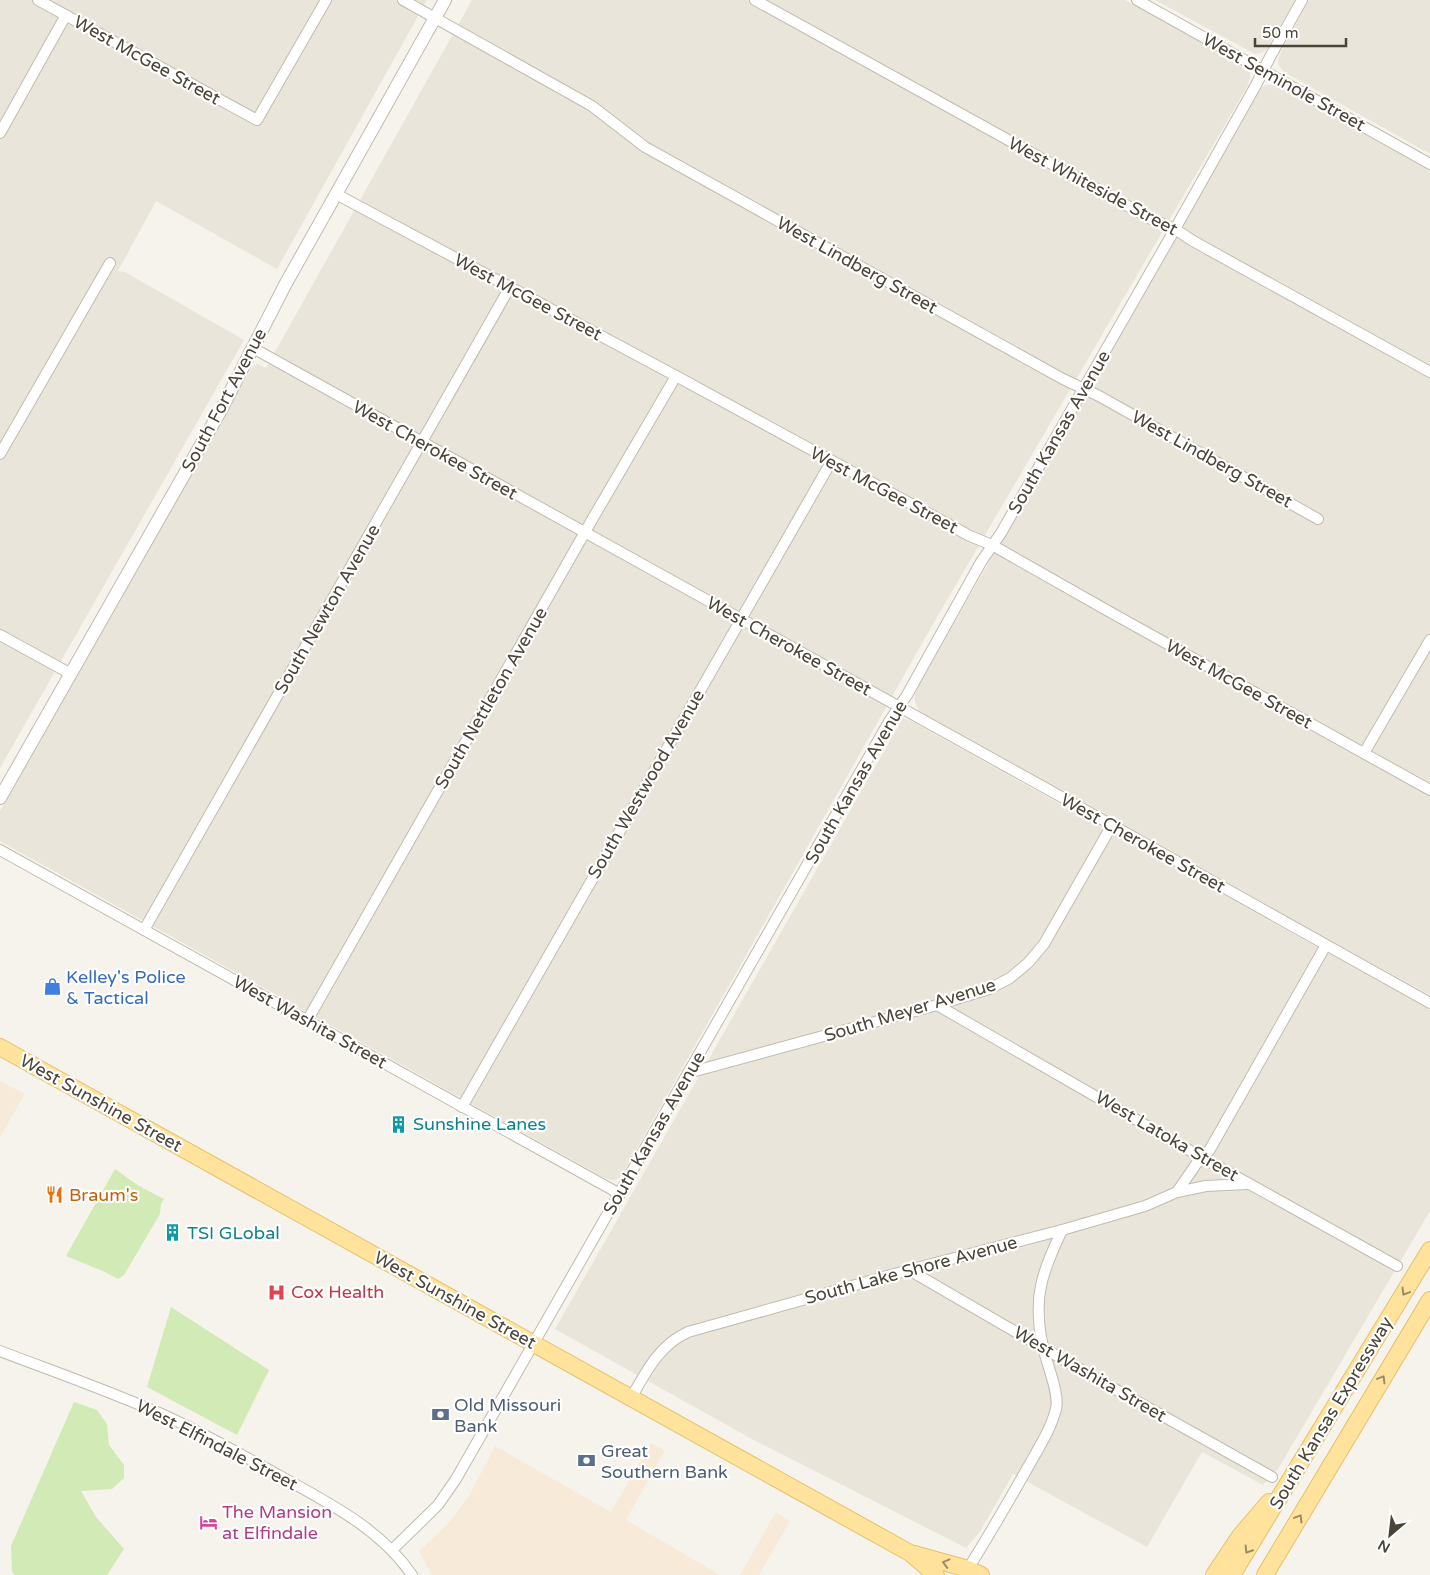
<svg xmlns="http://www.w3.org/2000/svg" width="1430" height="1575" font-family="'Varela Round',sans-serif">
	<rect width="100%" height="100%" fill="#f6f3ec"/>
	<g fill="#eae5da">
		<polygon points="0,0 427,0 277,269 156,201 118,271 125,272 244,340 0,768"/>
		<polygon points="472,0 1125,0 1242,65 1250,72 1250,78 1247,87 933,624 622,1175 616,1180 610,1180 603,1177 0,841 0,811 17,780 252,367 257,364 266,368"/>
		<polygon points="1155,0 1295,0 1266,50 1261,53 1255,54"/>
		<polygon points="1309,0 1430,0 1430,154 1284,72 1279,66 1278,60 1281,52"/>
		<polygon points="1265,85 1271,85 1278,86 1430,171 1430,995 1254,898 1115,819 927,716 919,711 916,705 914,698 917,688 1259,90"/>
		<polygon points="903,718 913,722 1430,1010 1430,1211 1278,1469 1263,1485 1202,1452 1147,1547 1013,1474 979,1533 966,1548 750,1438 555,1329"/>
	</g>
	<g fill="#f7ead8">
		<polygon points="0,1081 25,1094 0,1137"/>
		<polygon points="651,1443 665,1450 626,1520 720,1575 432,1575 419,1551 449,1523 470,1494 495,1446 611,1512"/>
		<polygon points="776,1512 790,1521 759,1575 740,1575"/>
	</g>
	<g fill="#d2eab5">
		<polygon points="115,1169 139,1186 164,1199 161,1204 160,1214 124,1275 118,1279 105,1272 66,1256"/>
		<polygon points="171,1307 269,1370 237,1435 147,1387"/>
		<polygon points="74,1402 97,1410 107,1424 109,1445 124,1465 124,1478 112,1489 81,1491 96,1517 124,1549 107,1575 15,1575 12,1572 11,1546"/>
	</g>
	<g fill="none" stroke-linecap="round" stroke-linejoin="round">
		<defs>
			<g id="minor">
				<polyline points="38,0 257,120 326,0"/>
				<polyline points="403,0 592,106 645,147 1063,379 1099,396 1318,519"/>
				<polyline points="755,0 1153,220 1175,229 1193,241 1430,372"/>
				<polyline points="1137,0 1430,164"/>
				<polyline points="0,133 66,15"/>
				<polyline points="336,194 676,376 970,536 992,545 1110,612 1430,790"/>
				<polyline points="253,348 1112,825 1430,1003"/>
				<polyline points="0,454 110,263"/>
				<polyline points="0,635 71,674"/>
				<polyline points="1364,753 1430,640"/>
				<polyline points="0,850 620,1194"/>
				<polyline points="144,930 510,287"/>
				<polyline points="937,1005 1201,1157 1397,1266"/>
				<polyline points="307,1021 593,518 676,376"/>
				<polyline points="688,1073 937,1005 989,989 1010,978 1028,963 1044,944 1112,825"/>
				<polyline points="462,1107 831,462"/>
				<polyline points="1177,1192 1206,1186 1247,1184"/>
				<polyline points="909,1270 1097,1379 1272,1477"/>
				<path d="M0,1351C55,1372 112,1392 166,1416C205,1434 242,1455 280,1476C327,1502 381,1529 412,1575"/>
				<path d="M631,1398C646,1372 659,1345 688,1332L909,1270L1062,1230L1145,1206L1177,1192L1201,1157L1209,1151L1326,945"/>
				<polyline points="392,1550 438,1505 456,1479 890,720 907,695 981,562 1001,533 1175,229 1256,85 1270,57 1302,0"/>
				<path d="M968,1569C989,1535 1009,1501 1028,1467C1038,1449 1051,1429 1056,1409C1060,1394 1046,1362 1043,1347C1032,1297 1042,1274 1062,1230"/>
			</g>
			<polyline id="tertiary" points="0,798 222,408 285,285 445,0"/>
			<g id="primary">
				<polyline points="0,1047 910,1553 936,1575"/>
				<polyline points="914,1554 968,1569 981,1575"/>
				<polyline points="1214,1575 1240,1536 1269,1502"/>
				<polyline points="1232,1575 1430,1250"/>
				<polyline points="1265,1575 1430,1300"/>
			</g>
		</defs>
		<use href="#minor" stroke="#c2bbae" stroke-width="12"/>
		<use href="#tertiary" stroke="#c2bbae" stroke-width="14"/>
		<use href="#primary" stroke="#e6c16a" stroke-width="18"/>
		<use href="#minor" stroke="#fff" stroke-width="10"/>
		<use href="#tertiary" stroke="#fff" stroke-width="12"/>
		<use href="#primary" stroke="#ffe39c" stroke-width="16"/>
	</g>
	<defs><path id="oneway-chevron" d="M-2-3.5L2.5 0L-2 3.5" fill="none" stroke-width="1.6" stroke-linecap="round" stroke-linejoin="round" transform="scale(1.25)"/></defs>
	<g stroke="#9c8c66">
		<use href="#oneway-chevron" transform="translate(1405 1292) rotate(121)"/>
		<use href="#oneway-chevron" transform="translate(1382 1379) rotate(-59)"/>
		<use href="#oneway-chevron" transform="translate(1299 1518) rotate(-59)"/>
		<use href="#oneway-chevron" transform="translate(1248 1550) rotate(122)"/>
		<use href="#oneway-chevron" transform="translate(946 1563) rotate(-165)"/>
	</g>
	<defs>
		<symbol id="shop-bare" viewBox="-9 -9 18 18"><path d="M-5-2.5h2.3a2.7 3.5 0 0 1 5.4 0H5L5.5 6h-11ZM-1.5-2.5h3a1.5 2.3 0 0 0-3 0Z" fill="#3f7fe0" stroke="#fff" stroke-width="2.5" paint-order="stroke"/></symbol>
		<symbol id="building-bare" viewBox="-9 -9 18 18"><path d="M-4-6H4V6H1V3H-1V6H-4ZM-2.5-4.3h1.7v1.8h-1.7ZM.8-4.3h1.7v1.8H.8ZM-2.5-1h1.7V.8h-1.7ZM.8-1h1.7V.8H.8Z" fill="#0f9aa8" stroke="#fff" stroke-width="2.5" paint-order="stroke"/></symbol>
		<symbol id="restaurant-bare" viewBox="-9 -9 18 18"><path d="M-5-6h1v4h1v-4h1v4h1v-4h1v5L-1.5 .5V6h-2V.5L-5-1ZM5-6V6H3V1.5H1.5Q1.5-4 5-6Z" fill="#e8710a" stroke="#fff" stroke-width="2.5" paint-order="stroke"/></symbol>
		<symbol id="hospital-bare" viewBox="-9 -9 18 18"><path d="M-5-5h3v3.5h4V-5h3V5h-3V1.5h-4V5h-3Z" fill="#e0444e" stroke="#fff" stroke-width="2.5" paint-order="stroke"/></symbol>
		<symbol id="bank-bare" viewBox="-9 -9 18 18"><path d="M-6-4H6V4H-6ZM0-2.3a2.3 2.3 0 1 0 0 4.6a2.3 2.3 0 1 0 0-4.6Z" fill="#5c6f8a" stroke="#fff" stroke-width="2.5" paint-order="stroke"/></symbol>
		<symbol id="hotel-bare" viewBox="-9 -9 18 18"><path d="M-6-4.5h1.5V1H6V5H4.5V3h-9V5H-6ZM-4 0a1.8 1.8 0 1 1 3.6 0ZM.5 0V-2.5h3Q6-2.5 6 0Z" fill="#d1479c" stroke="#fff" stroke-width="2.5" paint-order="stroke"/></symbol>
	</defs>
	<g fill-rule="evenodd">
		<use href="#shop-bare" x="40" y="974" width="25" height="25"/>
		<use href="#building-bare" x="386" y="1112" width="25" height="25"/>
		<use href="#restaurant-bare" x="42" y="1182" width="25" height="25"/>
		<use href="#building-bare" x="160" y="1220" width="25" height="25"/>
		<use href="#hospital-bare" x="264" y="1280" width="25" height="25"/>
		<use href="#bank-bare" x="428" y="1402" width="25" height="25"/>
		<use href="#bank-bare" x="574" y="1448" width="25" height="25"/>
		<use href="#hotel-bare" x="196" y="1510" width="25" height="25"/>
	</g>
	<g text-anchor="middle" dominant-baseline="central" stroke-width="4.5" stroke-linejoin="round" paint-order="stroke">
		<g font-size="18" fill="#4b4439" stroke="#fff">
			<text transform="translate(147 60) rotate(29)">West McGee Street</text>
			<text transform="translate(1284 82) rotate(29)">West Seminole Street</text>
			<text transform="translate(1093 186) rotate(28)">West Whiteside Street</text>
			<text transform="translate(857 265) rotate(29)">West Lindberg Street</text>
			<text transform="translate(528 297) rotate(28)">West McGee Street</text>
			<text transform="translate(224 400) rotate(-62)">South Fort Avenue</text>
			<text transform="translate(1059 432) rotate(-60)">South Kansas Avenue</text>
			<text transform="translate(435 450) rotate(29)">West Cherokee Street</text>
			<text transform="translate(1212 459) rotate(29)">West Lindberg Street</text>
			<text transform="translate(884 490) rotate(28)">West McGee Street</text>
			<text transform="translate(327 609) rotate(-60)">South Newton Avenue</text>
			<text transform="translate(789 646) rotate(29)">West Cherokee Street</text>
			<text transform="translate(1239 684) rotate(29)">West McGee Street</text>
			<text transform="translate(491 698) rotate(-60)">South Nettleton Avenue</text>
			<text transform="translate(856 782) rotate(-60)">South Kansas Avenue</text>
			<text transform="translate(646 784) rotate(-60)">South Westwood Avenue</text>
			<text transform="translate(1143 843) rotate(29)">West Cherokee Street</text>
			<text transform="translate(910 1010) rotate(-17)">South Meyer Avenue</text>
			<text transform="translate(310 1022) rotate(29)">West Washita Street</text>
			<text transform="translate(101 1103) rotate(29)">West Sunshine Street</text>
			<text transform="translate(654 1133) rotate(-60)">South Kansas Avenue</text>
			<text transform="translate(1167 1136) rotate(30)">West Latoka Street</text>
			<text transform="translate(911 1270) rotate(-15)">South Lake Shore Avenue</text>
			<text transform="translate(455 1300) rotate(29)">West Sunshine Street</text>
			<text transform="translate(1090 1374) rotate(30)">West Washita Street</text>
			<text transform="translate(1331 1413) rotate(-59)">South Kansas Expressway</text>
			<text transform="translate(217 1445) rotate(27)">West Elfindale Street</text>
		</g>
		<g font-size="18" fill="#366cbe" stroke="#fff" text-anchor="start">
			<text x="66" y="977">Kelley's Police<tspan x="66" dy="21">&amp; Tactical</tspan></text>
		</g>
		<g font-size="18" fill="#0d838f" stroke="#fff" text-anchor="start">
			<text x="413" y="1124">Sunshine Lanes</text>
			<text x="187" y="1233">TSI GLobal</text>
		</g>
		<g font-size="18" fill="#c56008" stroke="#fff" text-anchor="start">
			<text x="69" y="1195">Braum's</text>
		</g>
		<g font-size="18" fill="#be3a42" stroke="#fff" text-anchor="start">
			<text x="291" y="1292">Cox Health</text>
		</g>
		<g font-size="18" fill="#4e5e75" stroke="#fff" text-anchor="start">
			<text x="454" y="1405">Old Missouri<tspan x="454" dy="21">Bank</tspan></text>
			<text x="601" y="1451">Great<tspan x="601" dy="21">Southern Bank</tspan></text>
		</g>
		<g font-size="18" fill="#b23c85" stroke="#fff" text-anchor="start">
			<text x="222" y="1512">The Mansion<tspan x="222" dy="21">at Elfindale</tspan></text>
		</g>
	</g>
	<g transform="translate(1390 1535) rotate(208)" stroke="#ffffff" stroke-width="4" paint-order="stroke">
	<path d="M0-4L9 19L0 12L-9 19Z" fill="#4b4439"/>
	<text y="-8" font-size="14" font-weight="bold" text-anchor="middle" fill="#4b4439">N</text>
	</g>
	<path d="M1255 38v8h91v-8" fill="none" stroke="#4b4439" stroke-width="2.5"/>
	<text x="1262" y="38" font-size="15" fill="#4b4439" stroke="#ffffff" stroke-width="4" paint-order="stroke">50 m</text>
</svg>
